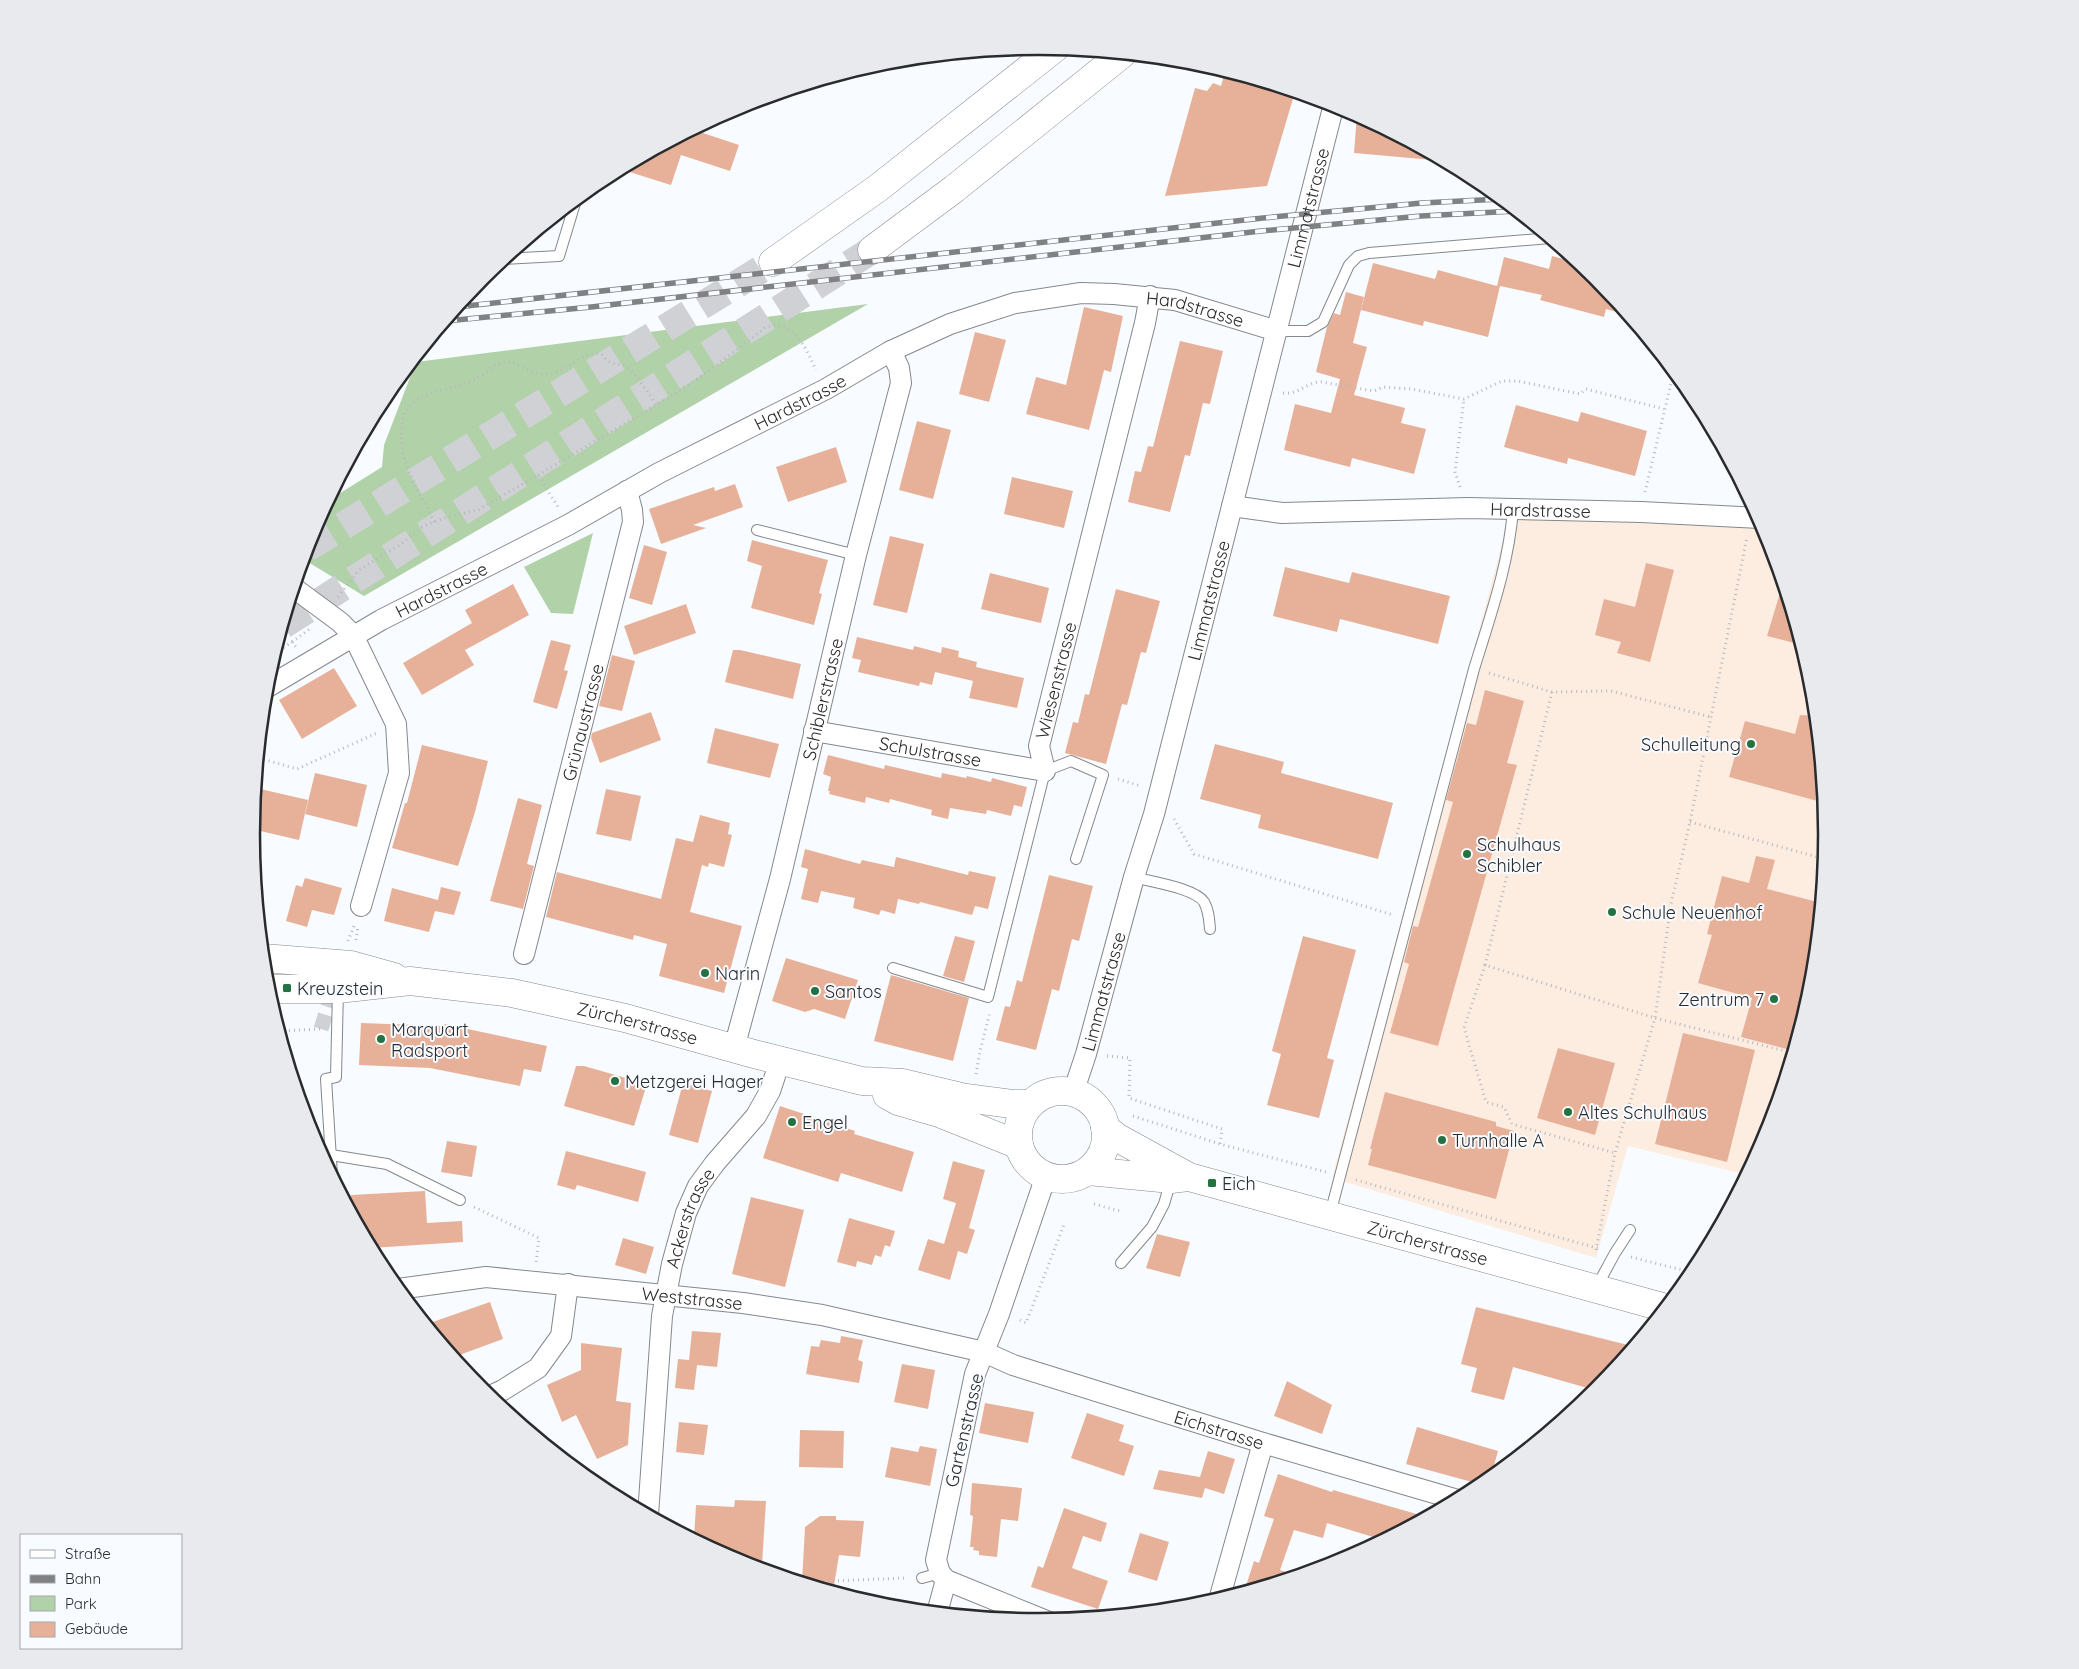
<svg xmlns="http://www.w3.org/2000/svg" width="2079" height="1669" font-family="Quicksand,sans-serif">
	<rect width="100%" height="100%" fill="#f8fbff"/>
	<polygon fill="#fdede1" points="1509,518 1765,528 1813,681 1828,835 1813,989 1768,1136 1747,1175 1628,1146 1596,1258 1332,1178"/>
	<g fill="#b1d2a9">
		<polygon points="868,304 364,596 303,559 311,533 329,500 382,467 384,445 416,362"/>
		<polygon points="593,533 573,614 551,613 524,567"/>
	</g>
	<g fill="#e7b199">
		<polygon points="1225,71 1295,92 1267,186 1165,196 1195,88 1207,91 1213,83 1221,86"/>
		<polygon points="1357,115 1444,161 1354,153"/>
		<polygon points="694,130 739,145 730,171 681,155 671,185 620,169"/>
		<polygon points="1552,256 1579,263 1597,277 1628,315 1606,309 1604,317 1540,300 1542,295 1500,286 1488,337 1424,321 1423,326 1361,310 1373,263 1435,279 1438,270 1497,286 1504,257 1549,269"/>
		<polygon points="1346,292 1364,297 1353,343 1367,347 1354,395 1405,408 1401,423 1426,429 1414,474 1352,458 1350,467 1284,450 1295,404 1331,413 1340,379 1316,372 1327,327 1334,313 1340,315"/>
		<polygon points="1084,307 1123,316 1111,372 1104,370 1089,430 1026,414 1036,377 1066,385"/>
		<polygon points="975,332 1006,340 989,402 959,394"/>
		<polygon points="1180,341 1223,351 1210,404 1203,403 1190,456 1185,455 1170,512 1128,502 1135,471 1141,472 1148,446 1153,447"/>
		<polygon points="1516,405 1578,422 1581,412 1647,431 1635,476 1568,458 1567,464 1504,447"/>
		<polygon points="917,421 951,430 933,499 899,490"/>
		<polygon points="836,447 847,482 788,502 776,467"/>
		<polygon points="1012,477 1073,491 1064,528 1004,514"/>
		<polygon points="735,484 743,507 693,525 706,528 661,544 649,509 714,487 715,491"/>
		<polygon points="890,536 924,544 907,613 873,605"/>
		<polygon points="752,540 828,560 819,593 822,594 814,625 751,608 762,566 747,561"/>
		<polygon points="644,545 667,552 652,605 629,598"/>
		<polygon points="1646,563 1674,570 1650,662 1617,653 1621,642 1595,635 1604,599 1635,607"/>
		<polygon points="1285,567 1349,583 1352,572 1450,596 1438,644 1340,619 1337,632 1273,616"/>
		<polygon points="990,573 1049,588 1041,623 981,609"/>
		<polygon points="1783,583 1797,629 1802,645 1767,636"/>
		<polygon points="513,584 529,615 465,650 474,665 422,695 403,663 472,623 465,610"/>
		<polygon points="1116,589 1160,601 1146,653 1141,652 1127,705 1122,704 1106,764 1065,753 1073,722 1078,723 1085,694 1089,695"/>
		<polygon points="686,604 696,633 634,655 624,626"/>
		<polygon points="857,637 913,650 914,646 941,653 942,647 959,651 958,657 977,662 976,667 1024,678 1017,708 969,698 973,681 935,672 932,685 920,682 919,686 858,672 861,660 852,658"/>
		<polygon points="551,640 571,645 564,670 568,671 557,709 533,702"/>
		<polygon points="733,650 740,650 801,664 793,699 725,682"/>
		<polygon points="612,655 635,661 622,711 599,706"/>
		<polygon points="334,668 357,706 302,739 279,700"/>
		<polygon points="1485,690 1524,701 1507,763 1517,765 1438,1046 1390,1033 1409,964 1404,962 1413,926 1418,927 1453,802 1446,800 1467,723 1476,725"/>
		<polygon points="651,712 661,740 600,763 591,738 592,733"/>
		<polygon points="1800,715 1816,716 1825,803 1729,777 1745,721 1795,734"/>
		<polygon points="715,728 779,744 770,778 707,763"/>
		<polygon points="1215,744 1284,762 1281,773 1393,803 1378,859 1258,828 1261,815 1200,799"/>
		<polygon points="422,745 488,761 475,812 458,866 392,848 405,803 407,803"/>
		<polygon points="828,755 884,769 885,765 941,778 942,773 966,778 967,776 991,782 992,778 1027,787 1022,807 1014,805 1011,816 987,810 986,814 950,808 948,819 931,815 932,810 890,799 889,803 866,797 865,803 829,794 830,791 828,791 831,777 823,774"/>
		<polygon points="315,773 367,785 357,827 305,814"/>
		<polygon points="256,788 308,800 299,840 252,829"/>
		<polygon points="606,789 641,796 631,841 596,834"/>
		<polygon points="518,798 542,805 527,864 534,866 523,909 490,901"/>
		<polygon points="700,815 730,823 728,834 732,835 724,867 709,863 708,867 702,865 690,912 742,926 724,993 659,976 667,944 634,935 633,940 546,917 557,872 661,899 676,838 693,842"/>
		<polygon points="805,849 860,864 862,860 894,867 896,857 968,875 969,871 996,877 988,909 975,906 972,915 920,902 919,904 898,899 895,914 881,910 879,915 853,908 855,898 821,891 818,903 801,899 808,869 801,867"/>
		<polygon points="1756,856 1775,860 1767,889 1821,903 1813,989 1794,1051 1741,1037 1752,998 1698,983 1712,935 1707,934 1722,876 1749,883"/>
		<polygon points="1049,875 1093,886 1079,941 1072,939 1059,991 1052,989 1036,1050 996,1040 1005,1006 1010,1007 1017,980 1022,982"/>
		<polygon points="305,878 342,888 334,915 312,910 307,927 286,921 296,885 302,887"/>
		<polygon points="441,887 461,892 454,915 435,911 437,904 429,932 384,921 392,888 438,900"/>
		<polygon points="955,936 975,941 964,982 943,976"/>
		<polygon points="1303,936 1356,950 1327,1058 1334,1060 1319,1118 1267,1105 1281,1054 1272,1051"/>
		<polygon points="786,958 858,980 845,1019 814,1009 805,1012 772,1001"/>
		<polygon points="891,975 969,998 953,1061 874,1041"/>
		<polygon points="361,1023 444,1026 444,1024 547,1046 541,1072 524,1069 520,1086 430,1068 359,1065"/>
		<polygon points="1683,1033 1755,1050 1727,1162 1655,1144"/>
		<polygon points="1558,1048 1615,1063 1595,1135 1537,1118"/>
		<polygon points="576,1066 584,1066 647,1084 634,1126 564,1106"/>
		<polygon points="683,1083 712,1091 698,1143 669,1135"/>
		<polygon points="1385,1092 1496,1122 1496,1126 1514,1131 1496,1199 1368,1165 1372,1149 1370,1149"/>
		<polygon points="780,1106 855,1131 854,1134 914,1152 902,1192 841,1173 838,1182 763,1158"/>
		<polygon points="447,1141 477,1146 472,1177 441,1172"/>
		<polygon points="566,1151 646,1172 638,1202 577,1185 575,1190 557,1185"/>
		<polygon points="953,1161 985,1170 969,1228 975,1230 967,1254 958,1251 950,1280 918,1270 928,1239 944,1244 956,1203 943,1199"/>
		<polygon points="425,1191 427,1223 462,1221 463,1242 371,1248 352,1212 351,1195"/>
		<polygon points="751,1197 804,1210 785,1287 732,1274"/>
		<polygon points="849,1218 895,1231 890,1247 885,1245 881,1257 875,1255 872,1265 857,1261 856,1267 837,1262"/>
		<polygon points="1157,1234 1190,1242 1180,1277 1146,1268"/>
		<polygon points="623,1238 654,1247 646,1274 615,1265"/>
		<polygon points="490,1302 503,1339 454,1357 427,1324"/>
		<polygon points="1476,1307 1628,1345 1625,1357 1598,1391 1513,1367 1504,1400 1471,1392 1477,1368 1461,1364"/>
		<polygon points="692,1331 721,1333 717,1367 697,1365 694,1390 675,1388 678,1359 689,1360"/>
		<polygon points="841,1336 863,1340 858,1360 863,1362 859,1383 806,1374 811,1346 819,1347 821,1340 840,1343"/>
		<polygon points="581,1343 622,1348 616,1401 631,1403 628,1445 597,1459 576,1415 562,1422 547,1385 581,1370"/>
		<polygon points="902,1364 935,1370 928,1409 894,1402"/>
		<polygon points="1287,1381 1332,1405 1322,1434 1274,1416"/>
		<polygon points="985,1403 1034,1412 1028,1443 979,1433"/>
		<polygon points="1087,1413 1124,1425 1119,1441 1134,1446 1124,1476 1071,1458"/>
		<polygon points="679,1422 708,1425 704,1455 676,1452"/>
		<polygon points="1417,1427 1498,1451 1490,1480 1483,1485 1406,1464"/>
		<polygon points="800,1430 844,1431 843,1468 799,1467"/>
		<polygon points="920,1446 937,1449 930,1486 885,1477 891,1447 918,1452"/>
		<polygon points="1208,1451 1235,1459 1224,1494 1205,1488 1202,1498 1153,1489 1159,1470 1200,1477"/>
		<polygon points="1278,1474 1332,1492 1333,1490 1427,1517 1383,1540 1327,1523 1323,1538 1294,1530 1280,1570 1297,1576 1244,1592 1254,1561 1259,1563 1274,1519 1264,1516"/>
		<polygon points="972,1483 1022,1488 1018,1521 1001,1519 997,1557 979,1555 979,1551 973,1550 974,1547 970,1547 973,1516 970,1515"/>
		<polygon points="735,1500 766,1501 762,1565 738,1563 694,1539 696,1505 734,1507"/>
		<polygon points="1064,1508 1107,1523 1101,1542 1083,1536 1072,1568 1108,1581 1098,1609 1031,1587 1038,1566 1043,1568"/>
		<polygon points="820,1516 836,1516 836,1520 864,1521 860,1557 839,1555 833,1592 802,1582 805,1527"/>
		<polygon points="1140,1533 1169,1542 1157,1581 1128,1572"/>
	</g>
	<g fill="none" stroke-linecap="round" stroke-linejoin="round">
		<polyline stroke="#cfd1d5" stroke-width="15" stroke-dasharray="15 8" stroke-linecap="butt" points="321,1029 335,984"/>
		<g stroke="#cfd1d5" stroke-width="28" stroke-dasharray="28 14" stroke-linecap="butt">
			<polyline points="307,548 773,262"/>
			<polyline points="283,625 872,250"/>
		</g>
		<defs>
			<g id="service">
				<polyline points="504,259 559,256 576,200"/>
				<polyline points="1277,331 1308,331 1323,322 1349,265 1358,256 1369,253 1550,238"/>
				<polyline points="757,530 856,555"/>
				<path d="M1134,877C1151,882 1195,888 1204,902C1209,911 1209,919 1210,929"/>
				<polyline points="893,968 988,997 1045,771 1071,761 1103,775 1076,859"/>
				<polyline points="331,1155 387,1164 460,1200"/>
				<polyline points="332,1175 326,1079 336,1077 338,990"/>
				<path d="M1330,1214L1474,669C1490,617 1509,564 1513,509"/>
				<polyline points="1121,1263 1152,1227 1164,1204 1171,1180"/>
				<polyline points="1596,1288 1615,1253 1630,1230"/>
				<polyline points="922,1578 940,1573"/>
			</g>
			<g id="minor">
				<path id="s1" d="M1232,506L1282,513L1468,508L1641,512L1760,518"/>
				<polyline points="294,588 340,622 353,635 396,724 399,773 361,906"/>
				<path id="s2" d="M266,688L381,620L568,525L659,473L826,389L891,351L950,324L1015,303L1081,293L1114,294L1175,300L1277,331"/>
				<path id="s3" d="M814,731L1045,771L1039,746L1145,323L1150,296"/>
				<path id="s4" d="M524,954L633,522L632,510L627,491"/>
				<path id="s5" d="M734,1048L780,879L856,555L901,383L899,368L891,351"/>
				<path id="s6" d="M1073,1093L1086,1054L1134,877L1154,814L1334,104"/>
				<polyline points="1046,1176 999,1314 975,1374 936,1560 940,1573 946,1580 1049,1622"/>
				<path id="s7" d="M398,1289L486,1277L743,1303L822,1315L984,1352L1013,1365L1263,1443L1458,1500"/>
				<polyline points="488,1397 503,1390 538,1368 561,1336 568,1284"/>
				<path id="s8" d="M648,1515L662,1316L672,1264L686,1213L698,1186L715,1163L756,1116L770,1091L780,1061"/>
				<polyline points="1219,1600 1263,1443"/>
				<polyline points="937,1613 946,1580"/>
			</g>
			<g id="primary">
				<polyline points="263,958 351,965 394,977"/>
				<path id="s9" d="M267,989H338L410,981L512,993L625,1018L754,1054L862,1081L903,1083L966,1098L1012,1104H1031"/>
				<circle cx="1062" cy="1135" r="44"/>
				<polyline points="887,1095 898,1101 939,1113 1019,1145"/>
				<path id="s10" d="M1105,1128L1118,1138L1189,1177L1666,1308"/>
				<polyline points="1088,1171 1171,1179 1188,1177"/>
			</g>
			<g id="motorway">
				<polyline points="872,250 954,189 1122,54"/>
				<polyline points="773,262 878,188 1055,48"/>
			</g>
		</defs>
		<use href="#service" stroke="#84888c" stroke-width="12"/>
		<use href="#minor" stroke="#84888c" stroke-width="22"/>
		<use href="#primary" stroke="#84888c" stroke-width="29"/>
		<use href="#motorway" stroke="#84888c" stroke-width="29"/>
		<g stroke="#b6b8bc" stroke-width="3" stroke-dasharray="1 4" stroke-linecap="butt">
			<path d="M1283,393C1299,395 1306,382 1321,382L1374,391L1383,387L1411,389L1464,399L1502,381H1518L1580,394L1586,389L1664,409"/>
			<path d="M538,475L673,395L709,371L765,328C794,316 806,350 816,370"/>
			<polyline points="1460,487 1455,472 1464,399"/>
			<polyline points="1645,492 1674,371"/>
			<path d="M434,522C419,489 394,457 403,418C405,411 410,404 416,400C433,389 455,389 474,380C484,376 494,362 506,362C522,362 534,379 554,373C568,369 583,352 599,354C604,354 604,358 607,360C613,365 623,363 628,368C639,378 648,393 657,405"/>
			<polyline points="338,597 359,570 401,544 423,526 445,518 478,510 538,475 558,507"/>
			<polyline points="292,642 311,628"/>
			<polyline points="275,653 292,642 296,647"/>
			<polyline points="1489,673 1552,692 1611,691 1711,717"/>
			<polyline points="1552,692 1485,965 1655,1018 1671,904 1690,822 1747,537"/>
			<polyline points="259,758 297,769 377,733"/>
			<polyline points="1118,779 1141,786"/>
			<polyline points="1174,819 1194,854 1393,915"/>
			<polyline points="1690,822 1825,859"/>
			<polyline points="356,940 358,926"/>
			<polyline points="348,941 354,926"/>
			<polyline points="1485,965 1464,1028 1486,1102 1504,1107 1512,1124 1615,1153"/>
			<polyline points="279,1031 321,1029"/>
			<polyline points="1107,1056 1130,1058 1129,1098 1222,1129 1220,1144"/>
			<polyline points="976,1074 980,1051 990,1012"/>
			<polyline points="1133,1116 1220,1144 1326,1172"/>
			<polyline points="1356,1180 1600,1249"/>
			<polyline points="1094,1204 1120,1211"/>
			<polyline points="474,1207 539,1238 536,1263"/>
			<polyline points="1596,1250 1615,1153 1655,1018 1793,1053"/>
			<polyline points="1631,1257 1694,1273"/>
			<polyline points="1020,1320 1026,1323 1065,1222"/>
			<polyline points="803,1582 907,1578"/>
		</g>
		<use href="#service" stroke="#fff" stroke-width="10"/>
		<use href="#minor" stroke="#fff" stroke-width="20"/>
		<use href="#primary" stroke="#fff" stroke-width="28"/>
		<use href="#motorway" stroke="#fff" stroke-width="28"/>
		<defs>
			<g id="rail">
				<polyline points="457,307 1263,218 1422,203 1501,199"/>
				<polyline points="446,321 591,307 1261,231 1421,216 1516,211"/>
			</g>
		</defs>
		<use href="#rail" stroke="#7f8183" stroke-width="5.5"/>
		<use href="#rail" stroke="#f8fbff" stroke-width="4" stroke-dasharray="11" stroke-linecap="butt"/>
	</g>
	<g fill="#247141" stroke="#f8fbff" stroke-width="2">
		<circle cx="1751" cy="744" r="5"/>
		<circle cx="1467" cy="854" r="5"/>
		<circle cx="1612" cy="912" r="5"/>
		<circle cx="705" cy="973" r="5"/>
		<rect x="282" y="983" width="10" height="10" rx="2.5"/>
		<circle cx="815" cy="991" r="5"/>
		<circle cx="1774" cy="999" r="5"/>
		<circle cx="381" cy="1039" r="5"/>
		<circle cx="615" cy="1081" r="5"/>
		<circle cx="1568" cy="1112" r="5"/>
		<circle cx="792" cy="1122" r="5"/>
		<circle cx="1442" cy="1140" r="5"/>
		<rect x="1207" y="1178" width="10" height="10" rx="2.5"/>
	</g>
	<g text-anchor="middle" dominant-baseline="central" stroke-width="4" stroke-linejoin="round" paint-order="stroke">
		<g font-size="18" fill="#2a2b2d" stroke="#f8fbff">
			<text stroke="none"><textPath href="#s6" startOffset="916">Limmatstrasse</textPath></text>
			<text stroke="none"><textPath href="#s2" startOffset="1026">Hardstrasse</textPath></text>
			<text stroke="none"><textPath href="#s2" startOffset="606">Hardstrasse</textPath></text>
			<text stroke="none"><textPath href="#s1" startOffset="309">Hardstrasse</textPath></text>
			<text stroke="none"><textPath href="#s2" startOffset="201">Hardstrasse</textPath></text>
			<text stroke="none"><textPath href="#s6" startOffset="511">Limmatstrasse</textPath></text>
			<text stroke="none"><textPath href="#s3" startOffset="328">Wiesenstrasse</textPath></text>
			<text stroke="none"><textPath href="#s5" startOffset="360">Schiblerstrasse</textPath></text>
			<text stroke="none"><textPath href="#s4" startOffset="239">Grünaustrasse</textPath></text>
			<text stroke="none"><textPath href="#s3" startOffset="118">Schulstrasse</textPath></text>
			<text stroke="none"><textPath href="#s6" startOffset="106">Limmatstrasse</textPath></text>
			<text stroke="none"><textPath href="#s9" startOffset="375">Zürcherstrasse</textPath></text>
			<text stroke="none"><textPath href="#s8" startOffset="302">Ackerstrasse</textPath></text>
			<text stroke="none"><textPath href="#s10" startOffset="345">Zürcherstrasse</textPath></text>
			<text stroke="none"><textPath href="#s7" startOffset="296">Weststrasse</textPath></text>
			<text stroke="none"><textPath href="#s7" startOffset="841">Eichstrasse</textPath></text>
			<text transform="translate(964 1430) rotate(-77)">Gartenstrasse</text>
		</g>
		<g font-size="18" fill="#2a2b2d" stroke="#f8fbff" text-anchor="start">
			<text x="1741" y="744" text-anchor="end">Schulleitung</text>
			<text x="1477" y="844">Schulhaus<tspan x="1477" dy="21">Schibler</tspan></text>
			<text x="1622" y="912">Schule Neuenhof</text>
			<text x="715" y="973">Narin</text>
			<text x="297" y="988">Kreuzstein</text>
			<text x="825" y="991">Santos</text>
			<text x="1764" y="999" text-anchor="end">Zentrum 7</text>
			<text x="391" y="1029">Marquart<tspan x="391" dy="21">Radsport</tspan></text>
			<text x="625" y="1081">Metzgerei Hager</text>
			<text x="1578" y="1112">Altes Schulhaus</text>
			<text x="802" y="1122">Engel</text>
			<text x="1452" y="1140">Turnhalle A</text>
			<text x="1222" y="1183">Eich</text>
		</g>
	</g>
	<path d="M0 0H2079V1669H0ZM260 834a779 779 0 1 1 1558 0a779 779 0 1 1-1558 0Z" fill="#e8eaee" fill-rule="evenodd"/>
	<path fill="none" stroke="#2a2b2d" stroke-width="2.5" d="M260 834a779 779 0 1 1 1558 0a779 779 0 1 1-1558 0Z"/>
	<rect x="20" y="1534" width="162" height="115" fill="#f8fbff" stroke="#a6a8ab"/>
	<rect x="30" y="1550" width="25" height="8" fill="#ffffff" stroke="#a6a8ab"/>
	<text x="65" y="1559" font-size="15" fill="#2a2b2d">Straße</text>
	<rect x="30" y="1575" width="25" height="8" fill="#7f8183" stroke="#a6a8ab"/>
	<text x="65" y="1584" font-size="15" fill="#2a2b2d">Bahn</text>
	<rect x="30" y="1596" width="25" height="15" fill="#b1d2a9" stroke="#a6a8ab"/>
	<text x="65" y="1609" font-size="15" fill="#2a2b2d">Park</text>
	<rect x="30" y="1622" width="25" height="15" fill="#e7b199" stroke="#a6a8ab"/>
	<text x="65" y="1634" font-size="15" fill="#2a2b2d">Gebäude</text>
</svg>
